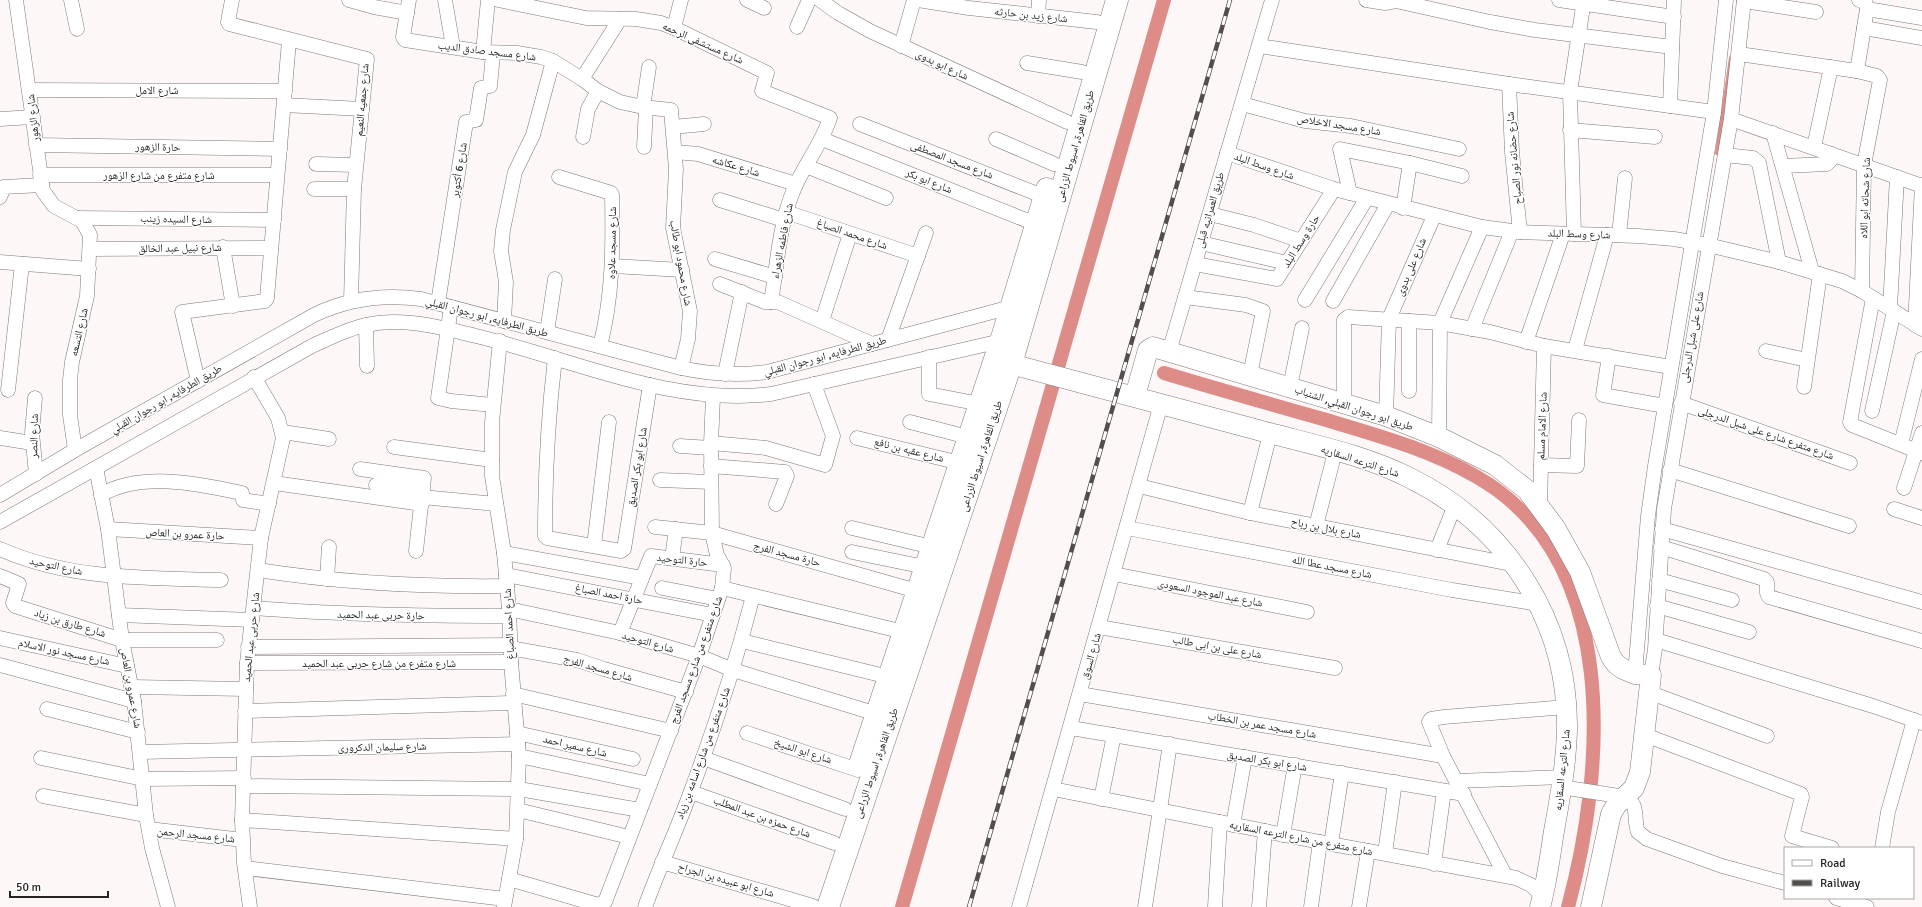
<svg xmlns="http://www.w3.org/2000/svg" width="1922" height="907" font-family="Signika,'Noto Naskh Arabic',sans-serif">
	<rect width="100%" height="100%" fill="#fef7f7"/>
	<g fill="none" stroke-linecap="round" stroke-linejoin="round">
		<polyline stroke="#dd8c88" stroke-width="4" points="1717,153 1731,58"/>
		<g stroke="#dd8c88" stroke-width="14">
			<path d="M1164,373C1217,389 1270,404 1323,419C1376,435 1429,449 1477,477C1622,560 1605,770 1568,907"/>
			<polyline points="902,907 1164,0"/>
		</g>
		<defs>
			<g id="street">
				<polyline points="16,0 43,191 54,206 82,221 90,235 87,296 72,362 70,380 70,415 75,450"/>
				<polyline points="71,0 77,29"/>
				<polyline points="232,0 228,22 229,24 367,59 354,189 351,301"/>
				<polyline points="349,0 374,7 407,13"/>
				<polyline points="409,0 403,37 405,40 483,52 517,53 541,57 553,61 582,79 598,91 620,102 643,107 671,110 676,169 673,228 690,311 688,339 681,368"/>
				<polyline points="445,0 453,47"/>
				<path d="M498,0L586,18L636,19L661,23L674,28L767,73L762,91L830,118C821,146 802,167 792,194C779,228 777,266 771,302"/>
				<polyline points="747,0 764,8"/>
				<polyline points="820,0 838,13 870,31 1067,122"/>
				<polyline points="918,0 969,8 1097,22"/>
				<polyline points="1366,0 1385,3 1396,1 1490,22 1535,30 1672,47"/>
				<polyline points="1559,0 1674,17"/>
				<polyline points="1744,1 1816,12"/>
				<polyline points="1867,9 1922,18"/>
				<polyline points="1038,16 1039,0"/>
				<polyline points="797,27 809,0"/>
				<polyline points="674,28 681,0"/>
				<polyline points="1864,28 1922,38"/>
				<polyline points="901,46 914,0"/>
				<polyline points="1259,46 1509,84 1714,112"/>
				<polyline points="483,52 488,0"/>
				<polyline points="1739,54 1857,71 1877,76 1880,80 1864,165 1862,291"/>
				<polyline points="1027,63 1082,72"/>
				<polyline points="1857,71 1867,9 1865,2 1859,0"/>
				<polyline points="582,79 620,19"/>
				<polyline points="1509,84 1512,152 1520,232"/>
				<polyline points="30,90 285,91"/>
				<polyline points="1242,104 1305,121 1351,126 1459,149"/>
				<polyline points="284,105 362,109"/>
				<polyline points="1670,106 1674,0"/>
				<polyline points="643,107 649,67"/>
				<polyline points="0,119 33,117"/>
				<polyline points="1731,119 1922,186"/>
				<polyline points="860,124 1045,197"/>
				<polyline points="673,127 704,124"/>
				<polyline points="1570,130 1655,137"/>
				<polyline points="1773,133 1812,271"/>
				<polyline points="583,137 588,109 598,91"/>
				<polyline points="822,139 1036,224"/>
				<polyline points="996,139 1054,164"/>
				<polyline points="36,145 280,149"/>
				<polyline points="644,147 646,108"/>
				<polyline points="1814,147 1831,67"/>
				<polyline points="675,152 698,154 796,184"/>
				<polyline points="1227,153 1334,189 1482,227 1520,232 1638,236 1674,239 1708,245 1779,262 1842,281 1862,291 1922,329"/>
				<polyline points="1725,155 1753,158 1759,163 1779,262"/>
				<polyline points="316,164 356,165"/>
				<polyline points="806,166 886,198"/>
				<polyline points="1783,166 1827,164 1830,161 1832,154"/>
				<polyline points="40,175 277,175"/>
				<path d="M559,177L611,193L612,195C613,247 613,296 600,346"/>
				<polyline points="314,189 354,189"/>
				<polyline points="1350,193 1340,149 1410,163 1462,176"/>
				<polyline points="0,197 4,187 42,185"/>
				<polyline points="720,200 784,220"/>
				<polyline points="1403,208 1410,163"/>
				<polyline points="786,212 918,256"/>
				<polyline points="1210,214 1254,225 1301,241"/>
				<polyline points="78,218 274,220"/>
				<polyline points="1574,234 1570,92 1584,0"/>
				<polyline points="1619,235 1625,178"/>
				<polyline points="1201,243 1287,263"/>
				<polyline points="223,247 233,306"/>
				<polyline points="90,249 271,248"/>
				<polyline points="715,259 775,277"/>
				<polyline points="0,262 89,269"/>
				<polyline points="1195,264 1277,279 1334,189"/>
				<polyline points="613,266 682,270"/>
				<polyline points="720,284 765,302 778,302 872,344"/>
				<polyline points="1185,297 1246,305 1263,311 1250,375"/>
				<polyline points="1873,298 1850,422 1852,425 1922,453"/>
				<polyline points="1305,300 1367,198"/>
				<polyline points="1333,301 1388,204"/>
				<polyline points="438,303 466,122 476,120 481,88 490,86 493,54"/>
				<polyline points="451,307 438,398 451,401 493,405"/>
				<polyline points="1890,308 1897,177"/>
				<polyline points="504,321 506,282 501,251 503,230 515,172 533,135 553,61"/>
				<polyline points="822,321 850,234"/>
				<polyline points="1409,321 1409,391"/>
				<polyline points="366,325 367,366"/>
				<polyline points="1915,325 1922,185"/>
				<polyline points="1472,329 1512,231"/>
				<polyline points="547,332 555,279"/>
				<polyline points="888,340 926,233"/>
				<polyline points="500,341 492,422 492,476 504,553 509,609 511,662 519,756 516,839 504,907"/>
				<polyline points="1526,342 1563,234"/>
				<polyline points="1575,350 1607,235"/>
				<polyline points="1766,351 1807,360"/>
				<polyline points="1169,352 1272,0"/>
				<polyline points="1609,356 1603,395 1665,406"/>
				<polyline points="929,357 929,394 980,404"/>
				<path d="M555,358C548,417 545,477 545,536L547,538L621,551L624,549L650,385"/>
				<polyline points="725,374 742,292"/>
				<polyline points="198,381 182,312 265,301 267,298 289,41"/>
				<polyline points="1290,387 1302,328"/>
				<polyline points="1804,387 1820,274"/>
				<polyline points="8,390 22,264"/>
				<polyline points="35,398 32,433 36,474"/>
				<polyline points="1344,403 1344,320 1348,317 1440,323 1490,332 1544,346 1671,367"/>
				<polyline points="1681,403 1850,463"/>
				<polyline points="1872,411 1894,311"/>
				<polyline points="1386,416 1389,319 1434,216"/>
				<polyline points="910,422 968,437"/>
				<polyline points="283,432 329,439"/>
				<polyline points="1439,437 1440,323 1482,227"/>
				<polyline points="0,438 32,443"/>
				<polyline points="857,438 960,463"/>
				<polyline points="711,443 766,448 825,465 833,436 814,384"/>
				<polyline points="1901,444 1922,359"/>
				<polyline points="680,446 711,448"/>
				<polyline points="394,447 492,460"/>
				<polyline points="1541,465 1577,466 1579,420"/>
				<polyline points="711,466 785,472 787,476 776,504"/>
				<polyline points="96,468 108,529 122,640 134,701 146,815 152,848 168,907"/>
				<polyline points="360,469 424,478 416,551"/>
				<polyline points="1670,470 1849,526"/>
				<polyline points="660,480 711,482"/>
				<polyline points="274,483 422,504"/>
				<polyline points="376,485 423,491"/>
				<polyline points="1139,486 1250,513 1516,565"/>
				<polyline points="1904,488 1922,433"/>
				<path d="M0,495L75,450L314,315C349,298 383,294 421,299L681,368C709,374 737,376 767,372L1011,307"/>
				<path d="M101,495C141,471 199,484 242,493L243,500L269,504"/>
				<polyline points="422,497 496,504"/>
				<polyline points="1540,505 1544,346"/>
				<polyline points="1894,509 1922,518"/>
				<polyline points="1250,513 1270,434"/>
				<path d="M0,522L312,346C330,338 347,329 366,325C404,317 440,327 476,336C573,359 670,406 771,394L1001,341"/>
				<polyline points="1316,526 1335,452"/>
				<polyline points="655,527 712,533 917,591"/>
				<polyline points="852,528 932,547"/>
				<polyline points="1127,528 1452,590 1539,604"/>
				<polyline points="108,529 261,538"/>
				<polyline points="1662,529 1922,602"/>
				<polyline points="594,546 609,422"/>
				<polyline points="1661,547 1764,579 1767,582 1767,593 1769,597 1922,641"/>
				<path d="M0,549C70,580 146,578 221,580"/>
				<polyline points="1437,550 1455,505"/>
				<polyline points="852,552 925,567"/>
				<polyline points="504,553 642,578"/>
				<polyline points="672,558 676,529"/>
				<path d="M258,570C341,583 423,587 507,586"/>
				<polyline points="1114,574 1307,612"/>
				<polyline points="506,575 713,615"/>
				<polyline points="0,576 19,584 13,603 15,606 122,640 217,640"/>
				<polyline points="327,579 329,547"/>
				<polyline points="1659,580 1732,600"/>
				<polyline points="662,588 718,599"/>
				<polyline points="722,588 904,632"/>
				<polyline points="1657,606 1749,632"/>
				<path d="M254,608C339,615 424,616 509,616"/>
				<polyline points="509,609 620,633 699,656 733,670 877,714"/>
				<polyline points="119,615 252,620"/>
				<polyline points="1099,627 1335,668"/>
				<polyline points="620,633 651,556 723,565"/>
				<polyline points="0,638 127,666"/>
				<polyline points="1656,640 1873,706 1922,723"/>
				<polyline points="742,641 889,677"/>
				<polyline points="248,647 510,645"/>
				<polyline points="510,648 577,660 604,669 686,692"/>
				<polyline points="247,663 511,662"/>
				<polyline points="0,665 134,701"/>
				<polyline points="1635,674 1648,516 1655,466 1714,112 1726,0"/>
				<polyline points="1651,675 1655,649 1664,509 1731,119 1744,0"/>
				<polyline points="132,687 246,689"/>
				<polyline points="1648,692 1767,736"/>
				<polyline points="513,694 671,731"/>
				<polyline points="1080,694 1443,756"/>
				<polyline points="47,709 138,732"/>
				<polyline points="245,711 514,703"/>
				<polyline points="1071,728 1464,794"/>
				<polyline points="517,733 633,759"/>
				<polyline points="747,733 858,770"/>
				<polyline points="1645,735 1801,794 1802,797 1792,836 1832,848"/>
				<polyline points="140,752 518,744"/>
				<polyline points="519,756 650,784"/>
				<polyline points="41,758 143,779 244,778"/>
				<polyline points="703,758 845,809"/>
				<polyline points="1456,781 1563,777"/>
				<polyline points="243,786 519,789 640,810"/>
				<path d="M1561,787L1625,797C1640,804 1633,820 1638,832L1647,839L1722,866L1785,883"/>
				<polyline points="1053,789 1320,842 1516,878 1531,885 1543,897"/>
				<polyline points="691,792 834,843"/>
				<polyline points="43,796 146,815"/>
				<polyline points="1101,799 1114,735"/>
				<polyline points="518,810 629,837"/>
				<polyline points="242,820 516,839"/>
				<polyline points="1233,825 1245,757"/>
				<polyline points="149,829 243,840"/>
				<polyline points="1283,835 1295,765"/>
				<polyline points="1331,844 1342,773"/>
				<polyline points="1882,848 1888,812 1914,720"/>
				<polyline points="1385,853 1395,782"/>
				<polyline points="662,862 813,906"/>
				<polyline points="1434,864 1444,791"/>
				<polyline points="245,868 505,899"/>
				<polyline points="1505,875 1443,756 1429,722 1431,719 1444,717 1566,707"/>
				<polyline points="509,879 595,904 601,905 605,902 699,656 722,588 724,568 717,555 712,533 711,443 713,397"/>
				<polyline points="1836,898 1867,907"/>
				<polyline points="250,907 244,863 242,820 247,663 261,538 283,438 278,418 254,377"/>
				<path d="M645,907C659,868 677,830 691,791C715,727 736,662 753,596"/>
				<polyline points="1019,907 1161,404"/>
				<polyline points="1145,907 1170,744"/>
				<polyline points="1215,907 1220,822"/>
				<polyline points="1259,907 1265,831"/>
				<polyline points="1311,907 1320,842"/>
				<polyline points="1359,907 1368,851"/>
			</g>
			<g id="secondary">
				<path d="M1011,364C1094,386 1176,408 1258,430C1309,444 1363,454 1410,478C1507,526 1569,622 1567,731C1566,765 1560,798 1554,831C1550,856 1547,882 1540,907"/>
				<polyline points="1135,396 1148,350 1153,347 1386,416 1439,437 1495,465 1527,490 1556,529 1580,572 1611,657 1616,664 1623,669 1635,674 1651,675 1640,772 1634,788 1617,804 1611,814 1591,907"/>
			</g>
			<g id="highway">
				<polyline points="861,761 1001,341 1047,189"/>
				<polyline points="828,907 1011,364 1117,0"/>
			</g>
		</defs>
		<use href="#street" stroke="#7e7877" stroke-width="15"/>
		<use href="#secondary" stroke="#7e7877" stroke-width="21"/>
		<use href="#highway" stroke="#7e7877" stroke-width="23"/>
		<use href="#street" stroke="#fff" stroke-width="14"/>
		<use href="#secondary" stroke="#fff" stroke-width="20"/>
		<use href="#highway" stroke="#fff" stroke-width="22"/>
		<defs>
			<polyline id="rail" points="969,907 1230,0"/>
		</defs>
		<use href="#rail" stroke="#514e4d" stroke-width="4.5"/>
		<use href="#rail" stroke="#fff" stroke-width="3" stroke-dasharray="9" stroke-linecap="butt"/>
	</g>
	<g text-anchor="middle" dominant-baseline="central" stroke-width="3" stroke-linejoin="round" paint-order="stroke">
		<g font-size="11" fill="#272524" stroke="#fff">
			<text transform="translate(1031 15) rotate(6)">شارع زيد بن حارثه</text>
			<text transform="translate(703 43) rotate(24)">شارع مستشفى الرحمه</text>
			<text transform="translate(487 51) rotate(7)">شارع مسجد صادق الديب</text>
			<text transform="translate(942 65) rotate(25)">شارع ابو بدوى</text>
			<text x="157" y="90">شارع الامل</text>
			<text transform="translate(362 100) rotate(-85)">شارع جمعيه النعيم</text>
			<text transform="translate(33 118) rotate(-96)">شارع الزهور</text>
			<text transform="translate(1339 125) rotate(9)">شارع مسجد الاخلاص</text>
			<text transform="translate(1075 146) rotate(-74)">طريق القاهرة, اسيوط الزراعى</text>
			<text transform="translate(158 147) rotate(1)">حارة الزهور</text>
			<text transform="translate(1514 158) rotate(-95)">شارع حضانه نور الصباح</text>
			<text transform="translate(952 160) rotate(21)">شارع مسجد المصطفى</text>
			<text transform="translate(736 166) rotate(17)">شارع عكاشه</text>
			<text transform="translate(1264 166) rotate(19)">شارع وسط البلد</text>
			<text transform="translate(459 170) rotate(-81)">شارع 6 أكتوبر</text>
			<text x="159" y="175">شارع متفرع من شارع الزهور</text>
			<text transform="translate(929 181) rotate(22)">شارع ابو بكر</text>
			<text transform="translate(1865 198) rotate(-88)">شارع شحاته ابو اللاه</text>
			<text transform="translate(1210 210) rotate(-74)">طريق العمرانيه قبلى</text>
			<text transform="translate(176 219) rotate(1)">شارع السيده زينب</text>
			<text transform="translate(852 234) rotate(19)">شارع محمد الصباغ</text>
			<text transform="translate(1579 234) rotate(2)">شارع وسط البلد</text>
			<text transform="translate(782 241) rotate(-79)">شارع فاطمه الزهراء</text>
			<text transform="translate(1301 241) rotate(-58)">حارة وسط البلد</text>
			<text transform="translate(612 243) rotate(-89)">شارع مسجد علاوه</text>
			<text transform="translate(180 248) rotate(-1)">شارع نبيل عبد الخالق</text>
			<text transform="translate(681 263) rotate(80)">شارع محمود ابو طالب</text>
			<text transform="translate(1411 267) rotate(-67)">شارع على بدوى</text>
			<text transform="translate(487 317) rotate(15)">طريق الطرفايه, ابو رجوان القبلي</text>
			<text transform="translate(79 332) rotate(-77)">شارع التسعه</text>
			<text transform="translate(1692 337) rotate(-80)">شارع على شبل الدرجلى</text>
			<text transform="translate(825 356) rotate(-15)">طريق الطرفايه, ابو رجوان القبلي</text>
			<text transform="translate(166 399) rotate(-30)">طريق الطرفايه, ابو رجوان القبلي</text>
			<text transform="translate(1354 408) rotate(18)">طريق ابو رجوان القبلي, الشنباب</text>
			<text transform="translate(1542 426) rotate(-88)">شارع الامام مسلم</text>
			<text transform="translate(1766 433) rotate(19)">شارع متفرع شارع على شبل الدرجلى</text>
			<text transform="translate(34 436) rotate(-89)">شارع النصر</text>
			<text transform="translate(909 450) rotate(14)">شارع عقبه بن نافع</text>
			<text transform="translate(981 456) rotate(-72)">طريق القاهرة, اسيوط الزراعى</text>
			<text transform="translate(1360 461) rotate(18)">شارع الترعه السقاريه</text>
			<text transform="translate(637 467) rotate(-81)">شارع ابو بكر الصديق</text>
			<text transform="translate(1326 528) rotate(11)">شارع بلال بن رباح</text>
			<text transform="translate(185 534) rotate(3)">حارة عمرو بن العاص</text>
			<text transform="translate(787 554) rotate(15)">حارة مسجد الفرج</text>
			<text transform="translate(682 560) rotate(6)">حارة التوحيد</text>
			<text transform="translate(56 566) rotate(12)">شارع التوحيد</text>
			<text transform="translate(1332 567) rotate(11)">شارع مسجد عطا الله</text>
			<text transform="translate(1210 593) rotate(11)">شارع عبد الموجود السعودى</text>
			<text transform="translate(609 594) rotate(11)">حارة احمد الصباغ</text>
			<text transform="translate(381 615) rotate(1)">حارة حربى عبد الحميد</text>
			<text transform="translate(70 623) rotate(17)">شارع طارق بن زياد</text>
			<text transform="translate(509 624) rotate(-93)">شارع احمد الصباغ</text>
			<text transform="translate(251 637) rotate(-84)">شارع حربى عبد الحميد</text>
			<text transform="translate(648 642) rotate(16)">شارع التوحيد</text>
			<text transform="translate(1217 647) rotate(10)">شارع على بن ابى طالب</text>
			<text transform="translate(64 652) rotate(12)">شارع مسجد نور الاسلام</text>
			<text transform="translate(1091 656) rotate(-74)">شارع السوق</text>
			<text transform="translate(696 660) rotate(-70)">شارع متفرع من شارع مسجد الفرج</text>
			<text x="379" y="663">شارع متفرع من شارع حربى عبد الحميد</text>
			<text transform="translate(598 668) rotate(16)">شارع مسجد الفرج</text>
			<text transform="translate(131 688) rotate(80)">شارع عمرو بن العاص</text>
			<text transform="translate(1262 725) rotate(10)">شارع مسجد عمر بن الخطاب</text>
			<text transform="translate(575 746) rotate(13)">شارع سمير احمد</text>
			<text transform="translate(382 747) rotate(-1)">شارع سليمان الدكرورى</text>
			<text transform="translate(803 751) rotate(18)">شارع ابو الشيخ</text>
			<text transform="translate(703 753) rotate(-70)">شارع متفرع من شارع اسامه بن زياد</text>
			<text transform="translate(1267 761) rotate(9)">شارع ابو بكر الصديق</text>
			<text transform="translate(876 763) rotate(-71)">طريق القاهرة, اسيوط الزراعى</text>
			<text transform="translate(1562 770) rotate(-84)">شارع الترعه السقاريه</text>
			<text transform="translate(762 817) rotate(20)">شارع حمزه بن عبد المطلب</text>
			<text transform="translate(196 835) rotate(6)">شارع مسجد الرحمن</text>
			<text transform="translate(1301 838) rotate(11)">شارع متفرع من شارع الترعه السقاريه</text>
			<text transform="translate(726 880) rotate(16)">شارع ابو عبيده بن الجراح</text>
		</g>
	</g>
	<rect x="1784" y="847" width="130" height="52" fill="#ffffff" stroke="#a9a8a7"/>
	<rect x="1792" y="860" width="20" height="6" fill="#ffffff" stroke="#a9a8a7"/>
	<text x="1820" y="867" font-size="12" fill="#272524">Road</text>
	<rect x="1792" y="880" width="20" height="6" fill="#514e4d" stroke="#a9a8a7"/>
	<text x="1820" y="887" font-size="12" fill="#272524">Railway</text>
	<path d="M10 891v6h98v-6" fill="none" stroke="#272524" stroke-width="2"/>
	<text x="16" y="891" font-size="12" fill="#272524" stroke="#ffffff" stroke-width="3" paint-order="stroke">50 m</text>
</svg>
